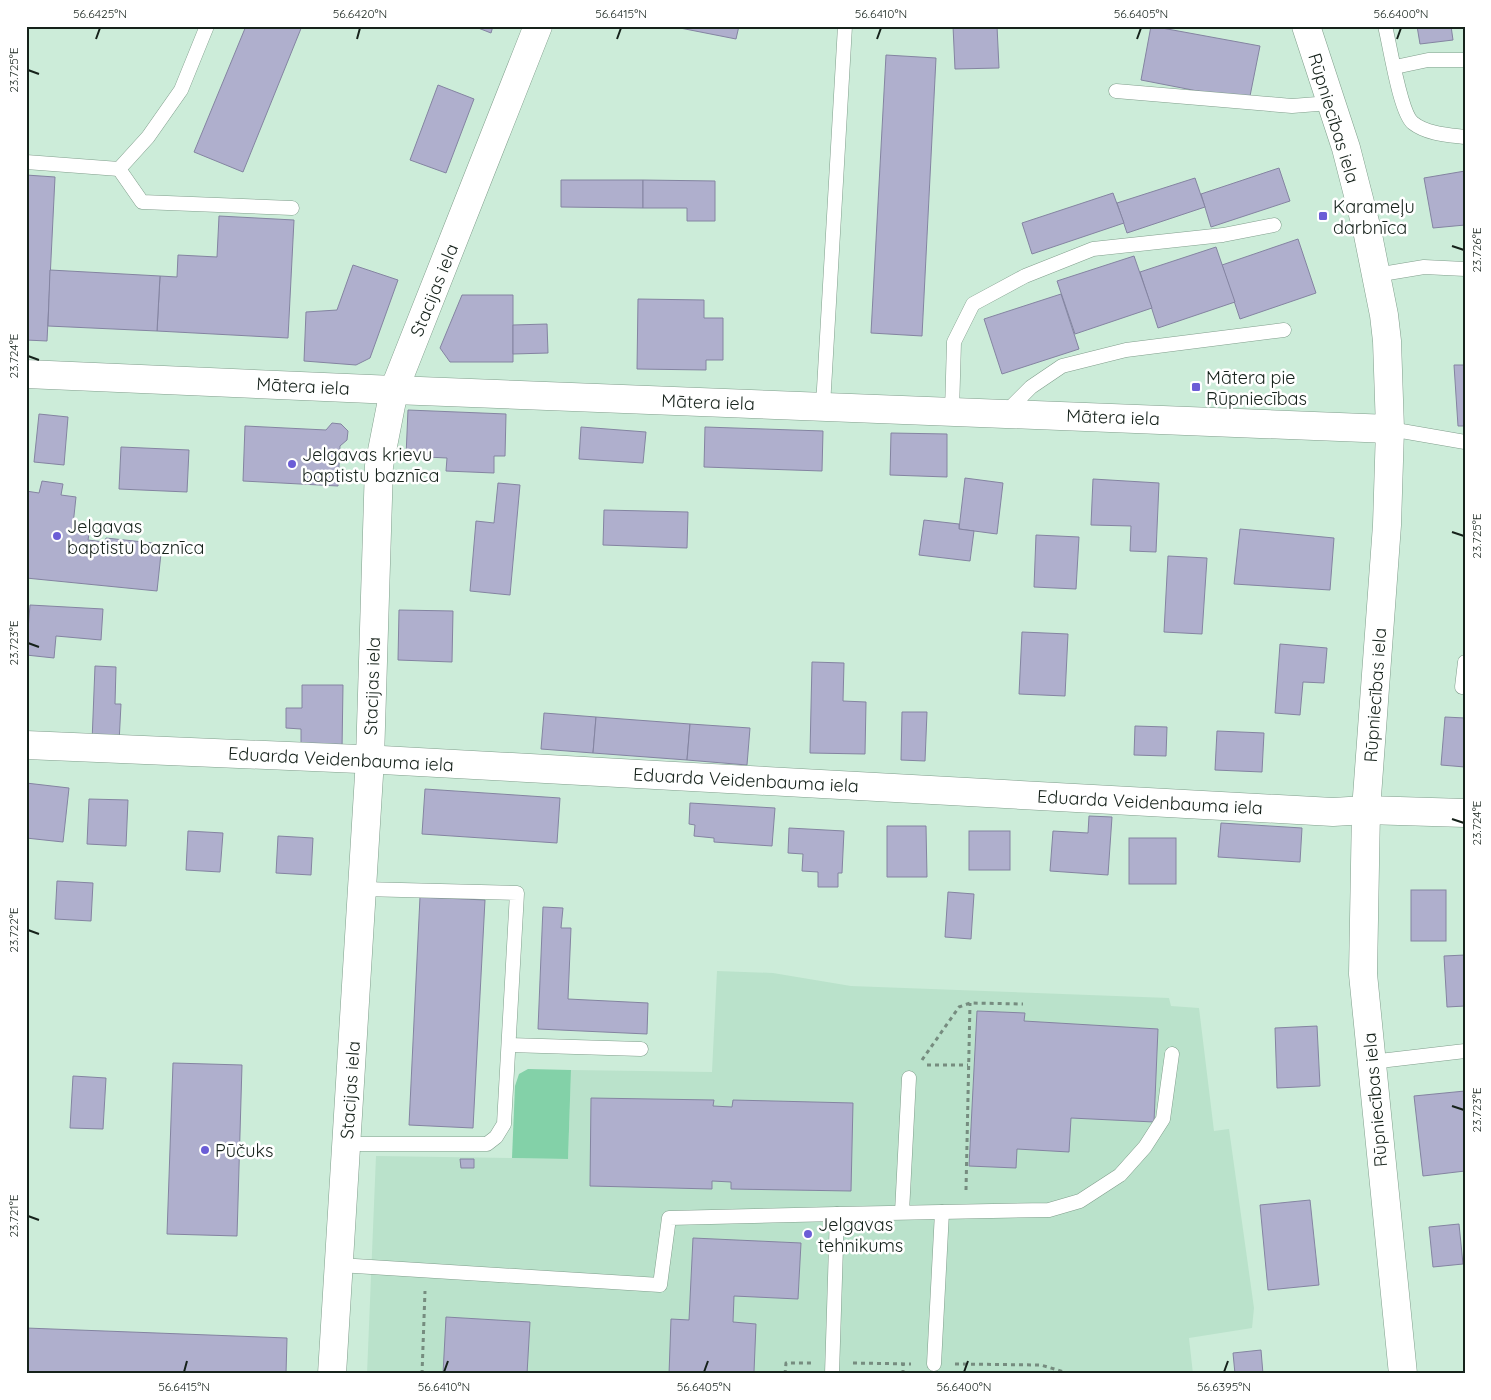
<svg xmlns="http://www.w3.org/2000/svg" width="1491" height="1400" font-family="Quicksand,sans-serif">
	<rect width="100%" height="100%" fill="#ccecd9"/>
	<polygon fill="#bae2cb" points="717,971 773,973 851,986 1169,998 1171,1006 1199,1008 1214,1131 1229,1129 1254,1308 1252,1328 1189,1338 1193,1374 367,1374 376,1156 568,1159 571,1070 712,1072"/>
	<polygon fill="#83d1a8" points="528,1069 571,1070 568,1159 512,1158 515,1086 519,1074"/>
	<g fill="#afafcd" stroke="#8484a1">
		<polygon points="246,26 302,26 243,172 194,152"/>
		<polygon points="473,26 493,26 491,33"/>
		<polygon points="670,26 739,26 736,39"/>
		<polygon points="953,26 997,26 999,68 955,69"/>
		<polygon points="1151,26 1260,46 1249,101 1141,80"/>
		<polygon points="1417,26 1451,26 1453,40 1420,44"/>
		<polygon points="886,55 936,58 922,336 871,333"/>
		<polygon points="438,85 474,99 446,173 410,160"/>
		<polygon points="1279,168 1290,201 1211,227 1201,194"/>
		<polygon points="1465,171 1465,225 1433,228 1424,178"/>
		<polygon points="26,175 55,177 47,341 26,340"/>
		<polygon points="1195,178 1205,207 1127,233 1117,203"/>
		<polygon points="561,180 643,180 643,208 561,207"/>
		<polygon points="643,180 715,181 715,221 687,221 687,208 643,208"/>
		<polygon points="1113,193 1124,223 1032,254 1022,223"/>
		<polygon points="219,216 294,220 288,338 157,331 160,276 177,277 178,255 217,257"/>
		<polygon points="1298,239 1316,293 1240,319 1222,265"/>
		<polygon points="1216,247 1235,302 1158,328 1140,272"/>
		<polygon points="1134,256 1152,308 1075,334 1057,281"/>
		<polygon points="353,265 398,280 370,358 356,365 304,361 306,312 337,310"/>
		<polygon points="50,270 160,276 157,331 48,326"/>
		<polygon points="1061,294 1079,349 1002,374 984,319"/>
		<polygon points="462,295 513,295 513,362 450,362 440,348"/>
		<polygon points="638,299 704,300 704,318 723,318 723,360 706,360 706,370 637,369"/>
		<polygon points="547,324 548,353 513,354 513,325"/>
		<polygon points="1454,365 1465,365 1465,426 1458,426"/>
		<polygon points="408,410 506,414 505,456 494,456 494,473 446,471 447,458 406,456"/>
		<polygon points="39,414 68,417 64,465 34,462"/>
		<polygon points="332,423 341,424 348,431 347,440 340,446 338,486 243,481 245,426 326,430"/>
		<polygon points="581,427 646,432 643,463 579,459"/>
		<polygon points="705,427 823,431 822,471 704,467"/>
		<polygon points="891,433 947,434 947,477 890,475"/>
		<polygon points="121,447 189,450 187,492 119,489"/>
		<polygon points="965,478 1003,483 997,534 959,529"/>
		<polygon points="1093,479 1159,483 1156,552 1130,551 1131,526 1091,525"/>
		<polygon points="42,481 63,484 61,495 76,497 73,525 83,526 83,533 89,534 88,540 105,542 106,538 162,544 157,591 26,578 26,491 39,493"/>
		<polygon points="498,483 520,485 510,595 470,591 476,521 494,523"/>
		<polygon points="604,510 688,512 687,548 603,545"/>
		<polygon points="924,520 959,524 959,529 974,531 970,561 919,555"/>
		<polygon points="1240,529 1334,538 1330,590 1234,584"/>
		<polygon points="1036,535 1079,537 1076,589 1034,587"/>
		<polygon points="1168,556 1207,558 1202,634 1164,632"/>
		<polygon points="30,605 103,609 101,640 56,636 54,658 26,655"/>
		<polygon points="399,610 453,611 452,662 398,660"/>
		<polygon points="1022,632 1068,634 1065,696 1019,694"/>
		<polygon points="1280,644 1327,648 1324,683 1303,682 1300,715 1275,713"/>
		<polygon points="812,662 844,663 843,701 866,702 865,754 810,753"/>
		<polygon points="95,666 116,667 115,704 121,704 119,743 92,742"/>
		<polygon points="302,685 343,685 342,750 301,749 301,729 286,728 286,708 302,708"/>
		<polygon points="902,712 927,712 925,761 901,760"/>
		<polygon points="544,713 596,717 593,753 541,749"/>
		<polygon points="596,717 690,724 687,760 593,753"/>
		<polygon points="1445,717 1465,718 1465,767 1441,765"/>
		<polygon points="690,724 750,728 747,765 687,760"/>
		<polygon points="1135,726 1167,727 1166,756 1134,755"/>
		<polygon points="1217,731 1264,733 1262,772 1215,770"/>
		<polygon points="26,783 69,788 63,842 26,838"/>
		<polygon points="425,789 560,798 557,843 422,834"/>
		<polygon points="89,799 128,800 126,846 87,844"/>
		<polygon points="690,803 775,808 772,846 714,842 714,838 694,836 695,825 689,824"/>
		<polygon points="1089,816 1112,817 1108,875 1050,871 1053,831 1088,833"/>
		<polygon points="1221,823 1302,828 1300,862 1218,857"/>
		<polygon points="887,826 926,826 927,877 887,877"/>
		<polygon points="789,828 844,831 842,873 838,873 838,887 818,887 818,872 802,871 803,854 788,853"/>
		<polygon points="188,831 223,833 220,872 186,870"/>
		<rect x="969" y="831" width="41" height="39"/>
		<polygon points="278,836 313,838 311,875 276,873"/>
		<rect x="1129" y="838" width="47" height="46"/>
		<polygon points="57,881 93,883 91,921 55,919"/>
		<rect x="1411" y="890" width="35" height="51"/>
		<polygon points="948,892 974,894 971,939 945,937"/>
		<polygon points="420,897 485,900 473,1128 409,1125"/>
		<polygon points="543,907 563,908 561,928 571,928 568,999 648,1003 647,1034 538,1029"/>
		<polygon points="1465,955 1465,1006 1447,1007 1444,956"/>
		<polygon points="977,1011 1025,1013 1024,1021 1158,1029 1154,1122 1071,1118 1069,1152 1017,1149 1016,1168 969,1166"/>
		<polygon points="1317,1026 1320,1086 1277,1088 1275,1028"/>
		<polygon points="173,1063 242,1065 237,1236 167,1234"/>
		<polygon points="73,1076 106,1078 103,1129 70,1128"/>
		<polygon points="1465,1091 1465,1171 1423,1176 1414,1096"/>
		<polygon points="591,1098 714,1100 713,1106 732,1107 733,1100 853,1103 851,1191 731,1189 731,1182 712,1181 712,1189 590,1186"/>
		<polygon points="460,1159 474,1159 474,1168 461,1168"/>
		<polygon points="1310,1200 1319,1285 1268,1290 1260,1205"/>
		<polygon points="1459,1224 1463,1264 1433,1267 1429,1227"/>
		<polygon points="693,1238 801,1243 798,1299 734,1296 733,1322 756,1324 754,1372 763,1374 669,1374 671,1319 689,1320"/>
		<polygon points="446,1317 530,1322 527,1374 443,1374"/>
		<polygon points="26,1328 287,1338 286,1374 26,1374"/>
		<polygon points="1261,1350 1263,1374 1235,1374 1233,1353"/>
	</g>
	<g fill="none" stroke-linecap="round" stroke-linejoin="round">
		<defs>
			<g id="service">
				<path d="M1385,26C1390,45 1400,113 1413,123C1427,134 1448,135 1465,137"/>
				<polyline points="1395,67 1428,60 1465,60"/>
				<polyline points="1116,91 1292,106 1330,103"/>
				<polyline points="26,162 119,169 148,137 181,90 207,26"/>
				<polyline points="119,169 142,202 292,208"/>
				<polyline points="1376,275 1424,267 1465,269"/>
				<polyline points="823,406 845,26"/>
				<polyline points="952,411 954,342 973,304 1025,276 1093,249 1223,235 1274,225"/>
				<polyline points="1005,413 1031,387 1062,366 1126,350 1284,330"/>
				<polyline points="1390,429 1465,442"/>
				<polyline points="1462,687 1465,662"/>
				<polyline points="509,1045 641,1049"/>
				<polyline points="1371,1062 1465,1051"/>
				<polyline points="346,1144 487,1144 496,1137 504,1124 517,893 362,889"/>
				<polyline points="902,1212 909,1078"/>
				<polyline points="837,1214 1049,1210 1080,1201 1120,1175 1145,1147 1163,1119 1172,1054"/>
				<polyline points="339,1265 660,1285 669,1218 837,1214 832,1374"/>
				<polyline points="934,1364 942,1212"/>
			</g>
			<polyline id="minor" points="26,745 382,760 1333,812 1366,810 1465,813"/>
			<g id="tertiary">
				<polyline points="26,374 394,390 1390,429"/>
				<polyline points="332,1374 370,759 379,466 394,390 538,26"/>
			</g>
			<polyline id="primary" points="1306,26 1346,148 1367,230 1384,315 1387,341 1390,429 1387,525 1366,810 1363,974 1403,1374"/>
		</defs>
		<use href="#service" stroke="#809e8c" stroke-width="15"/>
		<use href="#minor" stroke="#809e8c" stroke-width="29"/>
		<use href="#tertiary" stroke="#809e8c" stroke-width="29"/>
		<use href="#primary" stroke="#809e8c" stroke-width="29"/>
		<g stroke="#768c7f" stroke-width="3" stroke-dasharray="4 4" stroke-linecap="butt">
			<polyline points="922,1060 959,1007 970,1003 1023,1004"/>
			<polyline points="927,1065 968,1065"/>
			<polyline points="966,1190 970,1003"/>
			<polyline points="853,1363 911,1364"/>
			<polyline points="955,1364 1041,1365 1071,1374"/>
			<polyline points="422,1374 425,1291"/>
			<polyline points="785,1374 786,1363 811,1363"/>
			<polyline points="903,1374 903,1364"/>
		</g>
		<use href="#service" stroke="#fff" stroke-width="14"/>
		<use href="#minor" stroke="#fff" stroke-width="28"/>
		<use href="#tertiary" stroke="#fff" stroke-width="28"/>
		<use href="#primary" stroke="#fff" stroke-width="28"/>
	</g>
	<path fill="none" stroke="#16221b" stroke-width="2" d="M96,39L100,28M357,39L360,28M617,39L621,28M877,39L881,28M1137,39L1141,28M1397,39L1401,28M28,70L39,74M1452,246L1464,250M28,356L39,360M1452,532L1464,536M28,643L39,647M1452,819L1464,823M28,930L39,934M1452,1106L1464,1110M28,1216L39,1220M184,1372L187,1361M444,1372L448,1361M704,1372L708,1361M964,1372L968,1361M1224,1372L1228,1361"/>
	<g fill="#6b5dd6" stroke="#fff" stroke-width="2">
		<rect x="1318" y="211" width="10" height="10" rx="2.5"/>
		<rect x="1191" y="382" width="10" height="10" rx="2.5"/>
		<circle cx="292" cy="464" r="5"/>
		<circle cx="57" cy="536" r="5"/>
		<circle cx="205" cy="1150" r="5"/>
		<circle cx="808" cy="1234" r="5"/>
	</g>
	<g text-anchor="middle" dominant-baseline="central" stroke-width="5" stroke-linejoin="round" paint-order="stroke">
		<g font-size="18" fill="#16221b" stroke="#fff">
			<text transform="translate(1334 118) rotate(73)">Rūpniecības iela</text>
			<text transform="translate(434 290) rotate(-68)">Stacijas iela</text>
			<text transform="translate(303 386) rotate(3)">Mātera iela</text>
			<text transform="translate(708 402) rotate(2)">Mātera iela</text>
			<text transform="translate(1113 417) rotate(2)">Mātera iela</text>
			<text transform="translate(372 686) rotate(-88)">Stacijas iela</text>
			<text transform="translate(1375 695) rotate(-86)">Rūpniecības iela</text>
			<text transform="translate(341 759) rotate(3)">Eduarda Veidenbauma iela</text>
			<text transform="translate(746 780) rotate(3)">Eduarda Veidenbauma iela</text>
			<text transform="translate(1150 802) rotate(3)">Eduarda Veidenbauma iela</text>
			<text transform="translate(350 1090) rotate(-86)">Stacijas iela</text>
			<text transform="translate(1375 1100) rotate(-95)">Rūpniecības iela</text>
		</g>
		<g font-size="18" fill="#16221b" stroke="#fff" text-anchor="start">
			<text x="1333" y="206">Karameļu<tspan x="1333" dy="21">darbnīca</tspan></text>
			<text x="1206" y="377">Mātera pie<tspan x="1206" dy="21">Rūpniecības</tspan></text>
			<text x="302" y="454">Jelgavas krievu<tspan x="302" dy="21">baptistu baznīca</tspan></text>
			<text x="67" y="526">Jelgavas<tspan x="67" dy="21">baptistu baznīca</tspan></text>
			<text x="215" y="1150">Pūčuks</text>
			<text x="818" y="1224">Jelgavas<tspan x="818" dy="21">tehnikums</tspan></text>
		</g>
	</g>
	<rect width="1491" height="1400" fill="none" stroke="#ffffff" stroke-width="55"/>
	<rect x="28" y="28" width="1436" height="1344" fill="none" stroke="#16221b" stroke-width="2"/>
	<g font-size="12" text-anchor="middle" fill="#16221b">
		<text x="100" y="18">56.6425°N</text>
		<text x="360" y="18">56.6420°N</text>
		<text x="621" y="18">56.6415°N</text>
		<text x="881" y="18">56.6410°N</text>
		<text x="1141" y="18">56.6405°N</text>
		<text x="1401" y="18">56.6400°N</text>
		<text transform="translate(14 70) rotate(-90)" y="4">23.725°E</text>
		<text transform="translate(1477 250) rotate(-90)" y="4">23.726°E</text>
		<text transform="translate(14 356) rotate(-90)" y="4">23.724°E</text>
		<text transform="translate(1477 536) rotate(-90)" y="4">23.725°E</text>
		<text transform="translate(14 643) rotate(-90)" y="4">23.723°E</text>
		<text transform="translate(1477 823) rotate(-90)" y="4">23.724°E</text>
		<text transform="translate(14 930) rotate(-90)" y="4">23.722°E</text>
		<text transform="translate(1477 1110) rotate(-90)" y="4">23.723°E</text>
		<text transform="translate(14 1216) rotate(-90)" y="4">23.721°E</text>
		<text x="184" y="1391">56.6415°N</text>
		<text x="444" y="1391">56.6410°N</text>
		<text x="704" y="1391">56.6405°N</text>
		<text x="964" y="1391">56.6400°N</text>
		<text x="1224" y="1391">56.6395°N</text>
	</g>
</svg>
